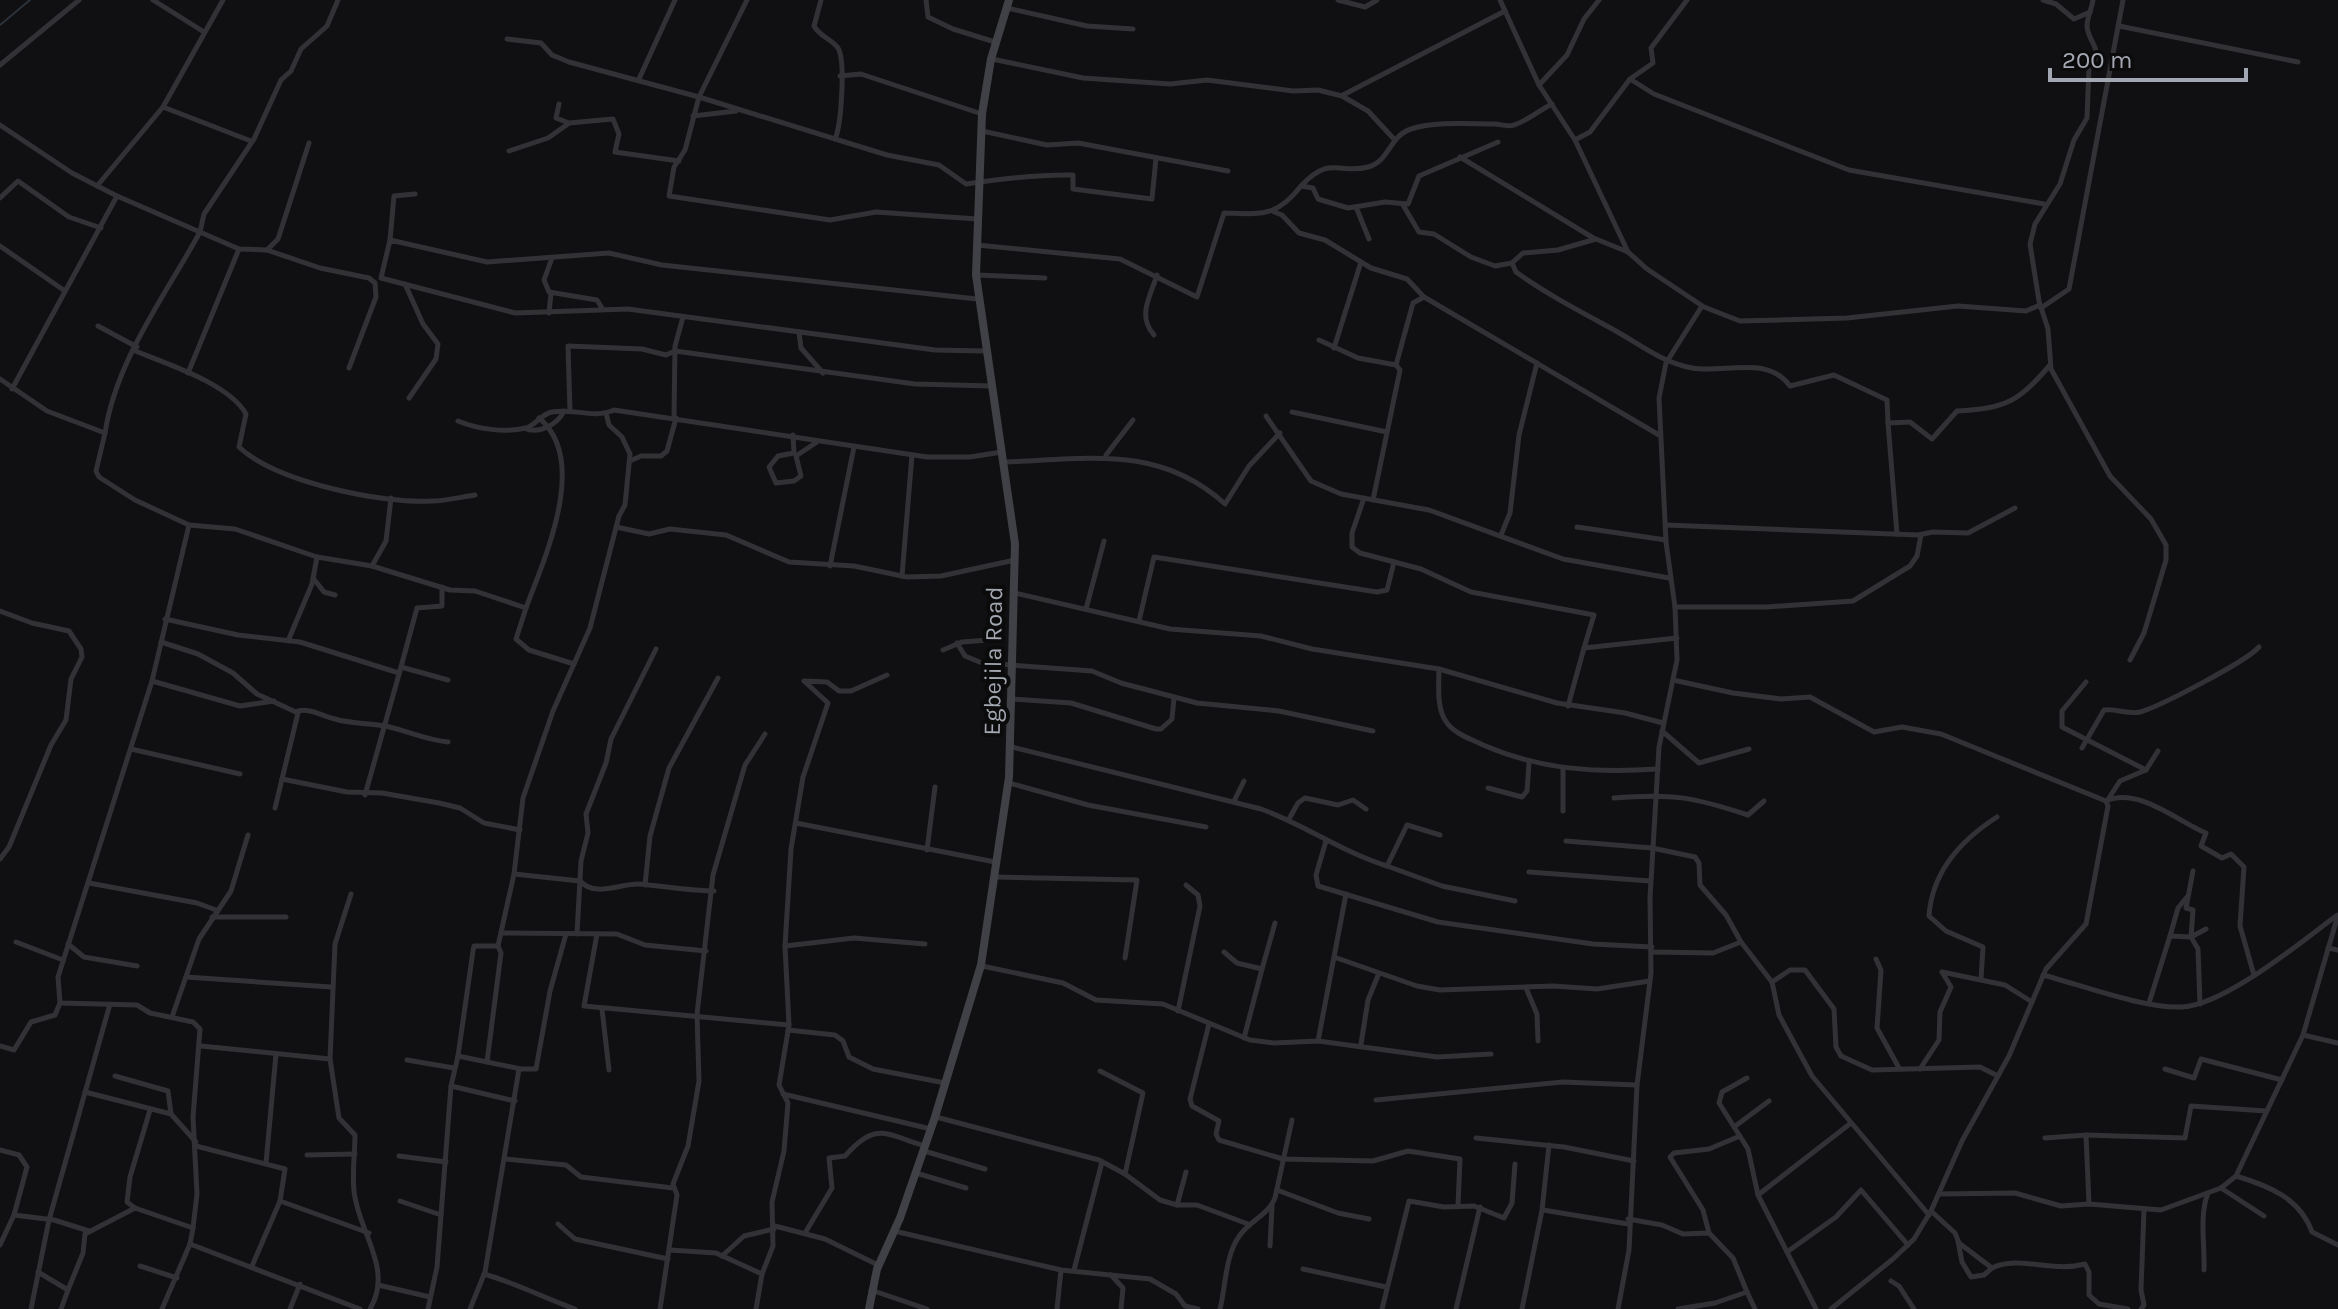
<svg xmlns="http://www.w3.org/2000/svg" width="2338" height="1309" font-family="Karla,sans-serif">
	<rect width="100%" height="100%" fill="#101012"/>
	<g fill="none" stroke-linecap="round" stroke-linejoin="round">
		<polyline stroke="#2b3239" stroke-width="2" points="0,25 30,0"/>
		<g stroke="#323236" stroke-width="5">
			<polyline points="153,0 204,32"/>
			<path d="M821,0L814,26C820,37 832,39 838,48C846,61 841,126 835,139"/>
			<polyline points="926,0 928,17 953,29 995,42"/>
			<polyline points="1338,0 1365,7 1377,0"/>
			<polyline points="1500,0 1539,85 1575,140 1628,252 1647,269 1704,307 1740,321 1847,318 1958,306 2026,311 2040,305"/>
			<polyline points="2043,0 2056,4 2074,19 2090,12"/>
			<path d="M2093,0C2092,8 2087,17 2087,26C2088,43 2106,51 2089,67L2087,118L2074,140L2060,184L2035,224L2030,244L2039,301L2048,329L2051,369L2110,476L2151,519L2166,545V560L2144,633L2130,660"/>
			<polyline points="1007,8 1087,26 1133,29"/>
			<polyline points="2119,26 2298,62"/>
			<polyline points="507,39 541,43 552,55 569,62 699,97 747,0"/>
			<polyline points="992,59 1083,78 1170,84 1207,80 1293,91 1318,90 1342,96 1368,111 1393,138"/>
			<polyline points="0,65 79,0"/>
			<polyline points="840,76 861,74 982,114"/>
			<polyline points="639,79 675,0"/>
			<polyline points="1630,79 1653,63 1651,48 1687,0"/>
			<polyline points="1539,85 1567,55 1584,19 1599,0"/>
			<polyline points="1343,95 1505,11"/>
			<polyline points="559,104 556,118 569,123 613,119 619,134 615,152 679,161"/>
			<polyline points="163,107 251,141"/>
			<polyline points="693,116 736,111"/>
			<polyline points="0,125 72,173 117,196"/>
			<polyline points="982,131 1047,145 1078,143 1228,171"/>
			<polyline points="1575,140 1590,132 1630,79 1654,94 1849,170 2044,204"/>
			<polyline points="509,151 548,138 568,124"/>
			<polyline points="1460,157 1595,239"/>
			<polyline points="97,186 163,107 223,0"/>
			<path d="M1301,186C1331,154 1339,175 1368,167C1390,161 1389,136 1411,129C1436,121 1469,124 1496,124C1502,125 1509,127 1514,125C1527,121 1540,110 1552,104"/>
			<polyline points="0,198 18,181 69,217 101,228"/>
			<polyline points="1403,205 1419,232 1434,234 1471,257 1495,266 1512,263 1523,253 1558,250 1596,239 1628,252"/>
			<polyline points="1356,207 1369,239"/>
			<polyline points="1274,212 1282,215 1299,233 1325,240 1371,268 1407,279 1424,297 1659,435"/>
			<path d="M977,219L876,212L830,220L669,196L674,167L685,150L699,97L887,155L939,165L966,184C1000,179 1038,174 1073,175V189L1152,199L1156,158"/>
			<polyline points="390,240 394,196 415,194"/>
			<path d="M977,245L1120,259L1197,297L1224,213C1261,214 1276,218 1301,186L1313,188L1318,199L1348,208L1385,202L1408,204L1419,176L1498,142"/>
			<polyline points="0,246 65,291"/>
			<polyline points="267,250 278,239 309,143"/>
			<polyline points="552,258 544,280 549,292 597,300 602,308"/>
			<path d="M1512,263L1516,272C1548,295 1581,312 1616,331C1642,346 1662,362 1692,368C1723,374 1767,354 1790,386L1834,375L1887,400L1888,423L1910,422L1932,439L1957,411C2006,409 2019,401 2050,365"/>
			<polyline points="977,275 1045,278"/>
			<polyline points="405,284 423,324 438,344 436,359 409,398"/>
			<polyline points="977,299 662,265 609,253 487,262 390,240 381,278 515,313 628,309 935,350 984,351"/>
			<polyline points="2041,308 2069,289 2123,0"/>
			<polyline points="549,313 551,293"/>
			<polyline points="98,326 137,347"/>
			<polyline points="799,332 801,348 823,373"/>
			<path d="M1154,335C1137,316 1150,297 1157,275"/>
			<polyline points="1319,340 1358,358 1396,365 1400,370 1373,500"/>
			<polyline points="1334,348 1361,262"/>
			<path d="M133,350C164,363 229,383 246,414L239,447C276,482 382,504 432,501C446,501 461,497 475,495"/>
			<polyline points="1396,365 1413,303 1424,297"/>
			<polyline points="188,373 239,249"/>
			<polyline points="0,379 47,411 105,433 96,471 99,477 135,500 189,525 152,681 58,977 60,1003 137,1005 150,1013 193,1022 200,1029 193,1117 197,1194 193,1228 190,1244 162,1309"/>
			<polyline points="12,389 117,196 239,249 267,250 320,268 369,278 375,283 376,297 349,368"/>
			<polyline points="570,411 568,346 642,349 666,355 675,351 915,384 992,386"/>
			<polyline points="1292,412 1387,432"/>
			<polyline points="1266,416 1311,481 1341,494 1429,510 1563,559 1669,578"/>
			<polyline points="674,418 675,346 683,317"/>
			<path d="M458,421C477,429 505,433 526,428C536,425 541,414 552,412C574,408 593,419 614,410L927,457H970L1002,452"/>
			<polyline points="1888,423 1897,534"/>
			<path d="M524,428C539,435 558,424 564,411"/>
			<path d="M105,433C116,360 165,296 200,232L204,214L254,139L281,80L291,71L301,49L327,26L338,0"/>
			<polyline points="793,435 794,453 778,456 769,467 776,483 794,481 801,476 796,456 817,442"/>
			<polyline points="1106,455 1133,420"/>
			<polyline points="630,461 641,456 661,456 667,451 676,418"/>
			<path d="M1006,462C1086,459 1159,444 1225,504L1249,466L1280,433"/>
			<polyline points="1364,498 1352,533 1352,547 1360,553 1421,569 1471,592 1594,615 1584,648 1677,638"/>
			<polyline points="189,525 235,529 317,557 372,566 450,590 475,591 526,608 516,639 529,650 574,664"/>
			<polyline points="1666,525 1918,535 1933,532 1968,533 2015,508"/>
			<polyline points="616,527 649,534 670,529 726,535 789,562 854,566 907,577 941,576 1015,560"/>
			<polyline points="1577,527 1666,540"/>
			<polyline points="1501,535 1510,513 1519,435 1537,363"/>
			<polyline points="372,566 386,541 391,498"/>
			<polyline points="830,566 854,447"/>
			<polyline points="902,576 912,455"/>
			<polyline points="313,578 324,592 335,595"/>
			<polyline points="1015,593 1170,629 1261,636 1312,649 1439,669 1557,703 1625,713 1663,723"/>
			<polyline points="1675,607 1767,607 1853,601 1910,566 1917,556 1921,535"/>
			<path d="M526,608C544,559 590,460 539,418"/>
			<polyline points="1086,609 1104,541"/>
			<polyline points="0,611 32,623 69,631 81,649 82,657 71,679 66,720 51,745 9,847 0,859"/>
			<polyline points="165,619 238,635 300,642 399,673"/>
			<polyline points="1139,621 1154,557 1377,592 1387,590 1394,562"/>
			<polyline points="288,641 312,584 317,557"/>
			<polyline points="161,642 198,654 233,673 257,694 298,713 275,808"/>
			<polyline points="957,643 965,656 982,663 1092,671 1121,683 1197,703 1279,711 1373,731"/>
			<polyline points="943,650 962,642 1002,639"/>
			<polyline points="401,667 417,608 442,606 442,587"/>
			<path d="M1439,669C1439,685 1436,709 1447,723C1455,734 1471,739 1483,745C1541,770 1596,773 1658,769"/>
			<polyline points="1673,680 1733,693 1781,699 1810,697 1874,732 1902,727 1941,734 2106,801 2108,806 2086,924 2046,969 2009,1056 1962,1141 1931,1211 1914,1239 1893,1259 1831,1309"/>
			<polyline points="152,681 240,706 274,701"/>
			<polyline points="2086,682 2062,711 2062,727 2146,770"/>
			<polyline points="1012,699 1071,703 1156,729 1161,729 1172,719 1174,698"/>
			<polyline points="1568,706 1584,648"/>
			<path d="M298,711C311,708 321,716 335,719C351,724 369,723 386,726C408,731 425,740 448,742"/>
			<polyline points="1662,731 1699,763 1749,749"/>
			<path d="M1012,747L1261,809C1305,825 1342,852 1387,866L1407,825L1440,835"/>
			<path d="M2082,748L2104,710C2116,708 2128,715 2140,712C2159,707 2247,661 2259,647"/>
			<polyline points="131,749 240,774"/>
			<polyline points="282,779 347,792 382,793 439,803 460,808 484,823 520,830"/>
			<polyline points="1009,783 1088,805 1206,827"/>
			<polyline points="1488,788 1522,797 1527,791 1529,763"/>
			<polyline points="365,795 401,667 448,680"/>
			<path d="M1614,798C1672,793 1693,797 1748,815L1764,801"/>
			<polyline points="1234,801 1244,781"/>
			<path d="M2106,801C2138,786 2180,823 2206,833L2201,846L2222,858L2231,854L2244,867L2240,926L2254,975"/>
			<polyline points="2107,801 2120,781 2146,770 2158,751"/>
			<polyline points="1563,811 1563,769"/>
			<polyline points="1289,819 1298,803 1305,798 1338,805 1353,800 1366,809"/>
			<polyline points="796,823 995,862"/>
			<polyline points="1326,841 1316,875 1318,886 1438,922 1593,944 1652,947"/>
			<polyline points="1566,841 1652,848 1695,857 1699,863 1700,885 1726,915 1741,942 1772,982 1779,1015 1812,1076 1929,1215"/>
			<polyline points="927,850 935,787"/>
			<polyline points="1387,866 1442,886 1515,901"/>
			<polyline points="2193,871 2186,908 2193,910 2191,937 2198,949 2200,1004"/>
			<polyline points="1529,872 1650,881"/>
			<path d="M514,874L580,881C595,898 621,883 639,884C664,886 689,891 714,891"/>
			<polyline points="996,877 1137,880 1125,958"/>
			<polyline points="89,883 197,903 216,910"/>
			<polyline points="645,885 650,836 669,768 718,678"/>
			<path d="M351,894L335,944L330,1059L339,1118L355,1135C355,1153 352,1173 354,1191C358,1232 394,1268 370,1309"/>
			<polyline points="212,917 286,917"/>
			<polyline points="501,933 617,934 645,945 706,951"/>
			<polyline points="577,934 581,861 588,833 586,814 606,763 611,739 656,649"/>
			<polyline points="597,934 584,1006 789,1025"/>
			<polyline points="2170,936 2178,908 2187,897"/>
			<polyline points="16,942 63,960"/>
			<polyline points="68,944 84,957 137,966"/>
			<polyline points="785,946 854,938 925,944"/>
			<polyline points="2328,948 2338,950"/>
			<polyline points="1224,952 1237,963 1262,969 1244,1038"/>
			<polyline points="1652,952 1713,953 1741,942"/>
			<polyline points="1334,957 1346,894"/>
			<polyline points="1876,959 1881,970 1877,1028 1899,1068"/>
			<polyline points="982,966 1063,983 1096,1000 1163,1004 1250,1040 1274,1043 1318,1041 1334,957 1417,986 1440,990 1553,986 1597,989 1650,981"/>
			<polyline points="1262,969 1275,923"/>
			<path d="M2043,975C2081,985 2145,1009 2182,1007C2225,1005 2301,942 2336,916"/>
			<polyline points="186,977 331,987"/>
			<path d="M1981,979L1983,947L1946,931L1929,916C1932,872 1961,840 1997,817"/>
			<polyline points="1772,982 1790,970 1805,970 1834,1009 1836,1047 1841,1056 1872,1070 1980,1067 1998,1076"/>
			<polyline points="1526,988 1537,1014 1538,1041"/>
			<polyline points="2149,1003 2170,936 2191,937 2206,929"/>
			<polyline points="602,1009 609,1070"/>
			<polyline points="1178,1011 1200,906 1198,895 1186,885"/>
			<polyline points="172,1017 199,939 231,891 248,835"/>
			<polyline points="1209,1024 1190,1099 1192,1106 1219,1121 1216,1134 1219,1140 1283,1159 1373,1161 1408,1151 1460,1159 1458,1206"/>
			<polyline points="788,1030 835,1035 843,1041 849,1057 873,1069 945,1083"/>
			<polyline points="2303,1035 2338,1043"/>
			<polyline points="1318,1041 1437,1057 1491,1054"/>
			<polyline points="1361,1044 1368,1000 1379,973"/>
			<polyline points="0,1046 14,1050 31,1022 55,1015 60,1003"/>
			<polyline points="201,1046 330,1059"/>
			<polyline points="458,1056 521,1069 536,1069 550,991 566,934"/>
			<polyline points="407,1060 454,1068"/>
			<polyline points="487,1062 501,953 498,946"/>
			<polyline points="1920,1069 1939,1040 1940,1012 1951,987 1942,972 2005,985 2032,1002"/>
			<polyline points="2165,1069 2194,1078 2201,1059 2282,1080"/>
			<polyline points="1100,1071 1143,1093 1125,1174 1160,1200 1177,1205"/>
			<polyline points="115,1076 168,1091 171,1114"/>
			<polyline points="1747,1078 1722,1092 1719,1103 1748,1149 1758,1195"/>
			<polyline points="451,1086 515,1101"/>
			<polyline points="85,1092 171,1114 196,1142"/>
			<polyline points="783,1094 931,1129"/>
			<polyline points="1376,1100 1563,1082 1637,1085"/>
			<polyline points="936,1117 1099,1160 1125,1174"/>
			<polyline points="1734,1127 1769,1101"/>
			<polyline points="2086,1135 2185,1138 2191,1106 2266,1111"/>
			<polyline points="1476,1138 1564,1147 1634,1161"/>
			<polyline points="2045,1138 2086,1135 2089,1204"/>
			<polyline points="196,1146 285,1169 280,1201 252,1266"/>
			<polyline points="0,1150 19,1155 27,1167 14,1215 54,1220 89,1231"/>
			<polyline points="924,1151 985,1169"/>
			<polyline points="307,1155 355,1154"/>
			<polyline points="399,1156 446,1162"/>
			<polyline points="506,1159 566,1165 581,1177 673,1188"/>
			<polyline points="266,1163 276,1054"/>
			<polyline points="1186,1172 1177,1205 1197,1205 1248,1224"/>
			<polyline points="916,1173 966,1188"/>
			<path d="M2236,1176C2269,1186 2300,1198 2312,1232L2338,1245"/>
			<polyline points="2221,1188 2264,1216"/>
			<polyline points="1277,1190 1338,1213 1369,1219"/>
			<polyline points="1939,1194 2015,1193 2061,1206 2089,1204 2161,1210 2221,1188 2236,1176 2303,1035 2338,915"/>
			<polyline points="280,1201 369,1233"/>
			<polyline points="400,1201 441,1215"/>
			<polyline points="135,1208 127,1202 130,1177 150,1110"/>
			<polyline points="1543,1210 1628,1224"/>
			<path d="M1931,1211L1955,1233L1959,1243L1992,1268C2019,1255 2051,1273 2085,1264L2089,1272V1295L2099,1304L2128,1309"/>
			<polyline points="1628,1219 1662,1225 1683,1234 1709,1233 1733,1258 1747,1292"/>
			<polyline points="558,1224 575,1239 668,1259"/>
			<polyline points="775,1226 825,1239 878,1265"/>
			<polyline points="894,1231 1061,1270 1150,1279 1176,1294 1185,1306 1198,1309"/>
			<path d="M805,1233L832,1188L829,1158L845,1156C876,1121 885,1134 925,1146"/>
			<polyline points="1709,1233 1703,1210 1670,1157 1674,1153 1709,1149 1740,1136"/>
			<polyline points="1958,1241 1962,1262 1971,1277 1984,1275 1992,1268"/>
			<polyline points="190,1244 360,1309"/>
			<polyline points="0,1245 14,1215"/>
			<polyline points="1270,1246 1272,1206"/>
			<polyline points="670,1250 716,1253 762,1274"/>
			<polyline points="1787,1252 1836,1217 1861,1190 1908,1245"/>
			<polyline points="722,1256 744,1236 774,1229"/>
			<polyline points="140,1266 177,1278"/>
			<polyline points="1303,1269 1386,1287"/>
			<polyline points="1074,1270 1102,1162"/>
			<path d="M2204,1270C2205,1245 2199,1216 2208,1193"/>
			<polyline points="38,1272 68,1290 83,1253 85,1234 135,1208 193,1228"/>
			<path d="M484,1274C516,1283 544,1298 575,1309"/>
			<polyline points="1111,1275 1123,1288 1121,1309"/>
			<polyline points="1891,1281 1899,1286 1914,1309"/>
			<polyline points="378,1285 430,1297"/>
			<polyline points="871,1290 927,1309"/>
			<polyline points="31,1309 49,1220 110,1004"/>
			<polyline points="61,1309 68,1290"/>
			<polyline points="290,1309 300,1284"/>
			<polyline points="428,1309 437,1267 451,1086 458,1056 473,951 474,946 498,946 514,874 523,798 553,711 590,628 619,516 625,505 630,454 622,437 609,425 606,413"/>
			<polyline points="470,1309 485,1272 519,1069"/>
			<polyline points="660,1309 677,1195 673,1184 688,1146 699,1081 697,1014 713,875 745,765 765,734"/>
			<polyline points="756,1309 762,1274 773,1246 772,1202 784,1151 788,1103 779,1085 789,1025 785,946 791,849 803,777 828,703 804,681 827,682 839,691 851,691 887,675"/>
			<polyline points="1057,1309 1061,1270"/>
			<path d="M1220,1309C1226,1285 1225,1255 1240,1235C1250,1221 1269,1214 1275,1198L1292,1120"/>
			<polyline points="1382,1309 1409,1201 1444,1207 1474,1206 1504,1218 1512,1203 1515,1164"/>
			<polyline points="1456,1309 1480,1207"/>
			<polyline points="1522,1309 1542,1210 1549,1145"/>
			<polyline points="1618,1309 1629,1250 1637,1085 1651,973 1650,898 1659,747 1677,660 1675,607 1666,542 1659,398 1666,363 1702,306"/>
			<polyline points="1678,1309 1715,1303 1747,1292 1755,1309"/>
			<polyline points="1816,1309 1758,1195 1851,1123"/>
			<polyline points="2141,1309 2144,1305 2141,1290 2144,1209"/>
		</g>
		<polyline stroke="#404146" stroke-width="8" points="869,1309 877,1269 900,1218 935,1117 981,965 1009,777 1015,544 976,275 982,114 991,59 1009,0"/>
	</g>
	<g text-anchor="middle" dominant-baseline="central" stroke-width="8" stroke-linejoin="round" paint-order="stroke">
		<g font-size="24" fill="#a3a7b1" stroke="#0b0b0c">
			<text transform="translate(993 661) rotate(-89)">Egbejila Road</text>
		</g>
	</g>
	<path d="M2050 68v12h196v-12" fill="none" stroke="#a3a7b1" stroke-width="4"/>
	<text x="2062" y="68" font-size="24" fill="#a3a7b1" stroke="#0b0b0c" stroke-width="6" paint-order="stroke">200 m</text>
</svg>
